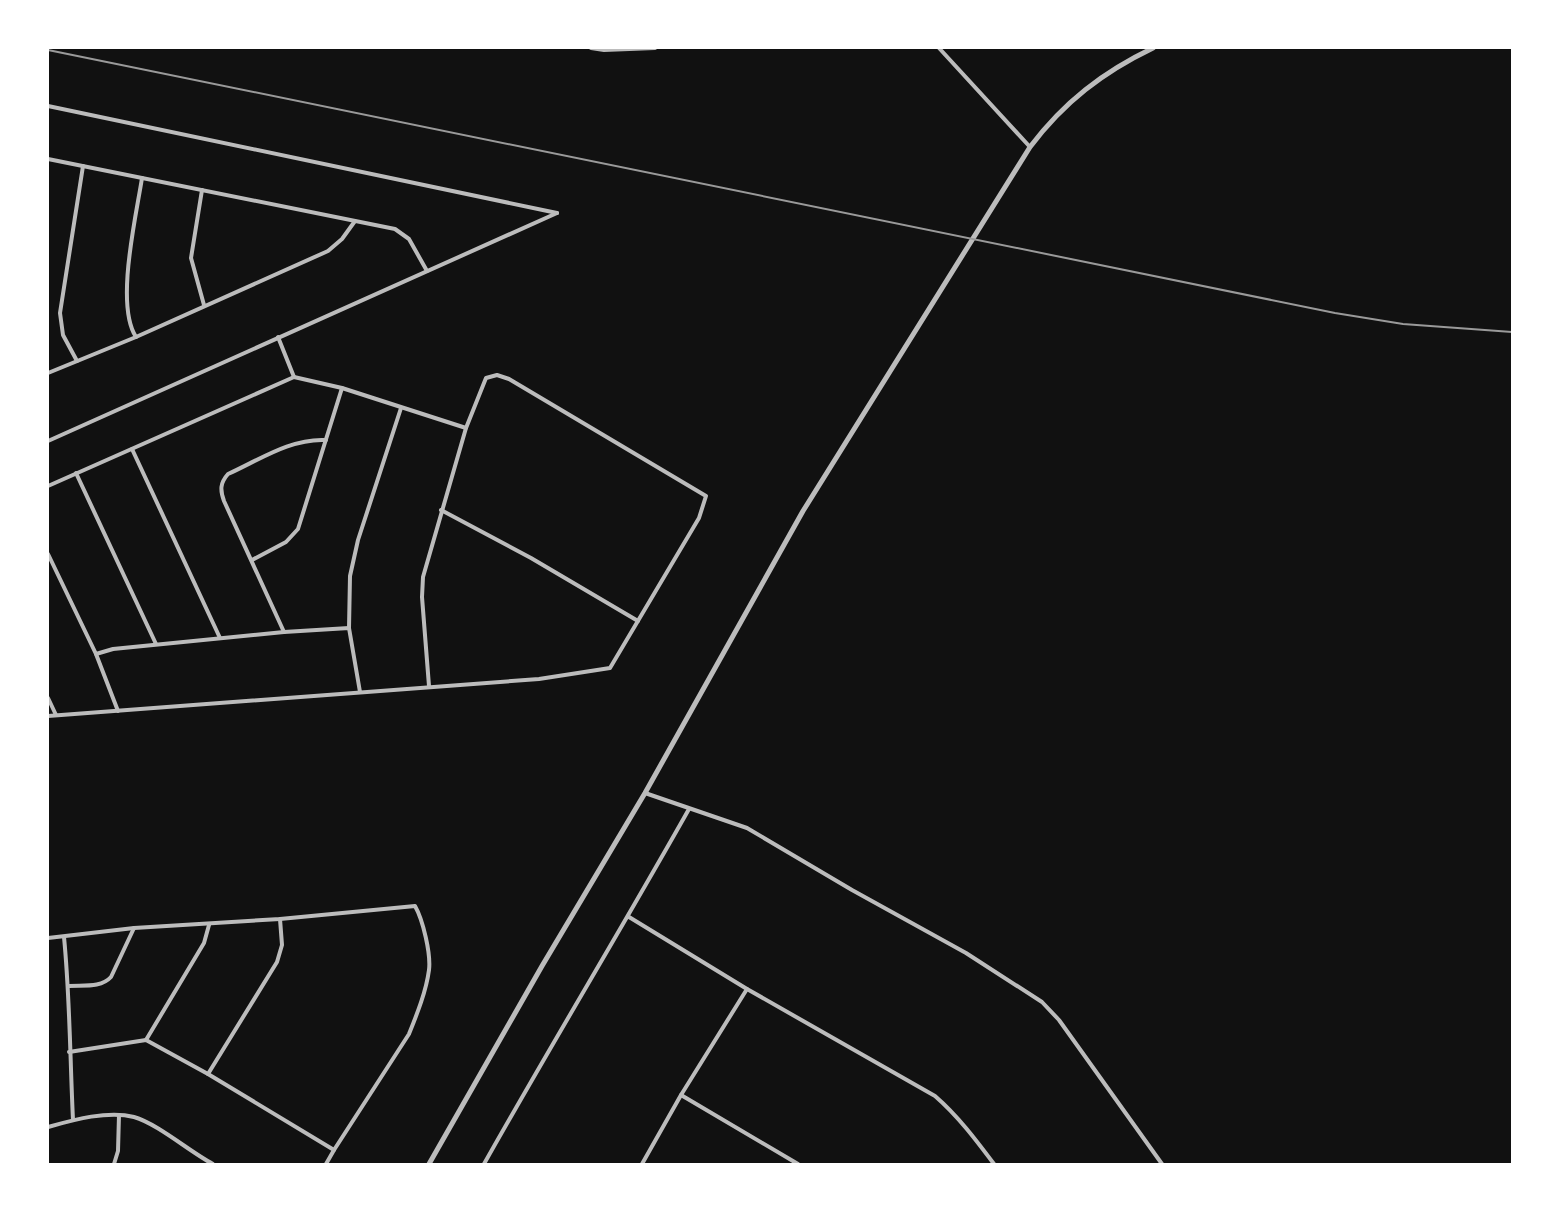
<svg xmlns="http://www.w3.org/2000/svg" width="1560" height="1212" font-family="'Exo 2',sans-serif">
	<rect width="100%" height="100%" fill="#111"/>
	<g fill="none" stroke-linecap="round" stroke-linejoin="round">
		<g stroke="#bcbcbc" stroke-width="4">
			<polyline points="591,48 604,50 655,48"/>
			<polyline points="939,48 1030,147"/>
			<polyline points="48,106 557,213"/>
			<polyline points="48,159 395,229 409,239 427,271"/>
			<polyline points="202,190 191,258 204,305"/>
			<path d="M136,337C115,305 136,217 142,178"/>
			<polyline points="278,337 294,377"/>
			<polyline points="77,361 63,335 60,313 83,166"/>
			<polyline points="48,373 136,337 328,251 342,239 355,221"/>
			<polyline points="48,441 557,213"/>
			<polyline points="132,449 220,638"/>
			<polyline points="76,473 156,644"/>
			<polyline points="48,486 294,377 342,388 466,428"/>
			<polyline points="441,510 531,558 638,621"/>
			<polyline points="48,554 96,654 118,711"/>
			<polyline points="252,560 286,542 298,529 342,388"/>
			<polyline points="349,628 350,576 358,540 401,408"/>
			<path d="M284,632L224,501C220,490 220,483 228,474C259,460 291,438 326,440"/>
			<polyline points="96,654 113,649 284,632 349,628 360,692"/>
			<polyline points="48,698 56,715"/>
			<polyline points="48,716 539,679 610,668 699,518 706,496 509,379 497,375 486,378 466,428 423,577 422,597 429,686"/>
			<polyline points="645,793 747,828 852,890 966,953 1042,1002 1059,1020 1162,1164"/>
			<path d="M629,917L747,989L935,1096C958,1116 976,1140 994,1164"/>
			<path d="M64,937C70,998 70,1059 73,1120"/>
			<path d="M48,938L134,928L280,919L415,906C423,920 431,954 429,970C426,992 417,1014 409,1034L334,1150"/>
			<path d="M69,986C84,985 101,988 111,977L134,928"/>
			<polyline points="146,1040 204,943 209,925"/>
			<polyline points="69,1052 146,1040 208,1074 334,1150 326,1164"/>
			<polyline points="208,1074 277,962 282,945 280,919"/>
			<polyline points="681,1095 798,1164"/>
			<path d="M48,1127C73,1120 108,1110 134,1117C158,1124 190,1152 213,1164"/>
			<polyline points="114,1164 118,1151 119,1115"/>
			<path d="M484,1164C551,1045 622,928 689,809"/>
			<polyline points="642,1164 681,1095 747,989"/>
		</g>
		<path stroke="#bcbcbc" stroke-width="5" d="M429,1164L542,966L645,793L803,511L1030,147C1064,102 1103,72 1153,48"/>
		<polyline stroke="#9a9a9a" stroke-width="2" points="48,50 1335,313 1403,324 1512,332"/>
	</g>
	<rect width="1560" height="1212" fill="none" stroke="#ffffff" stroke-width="98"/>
</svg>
